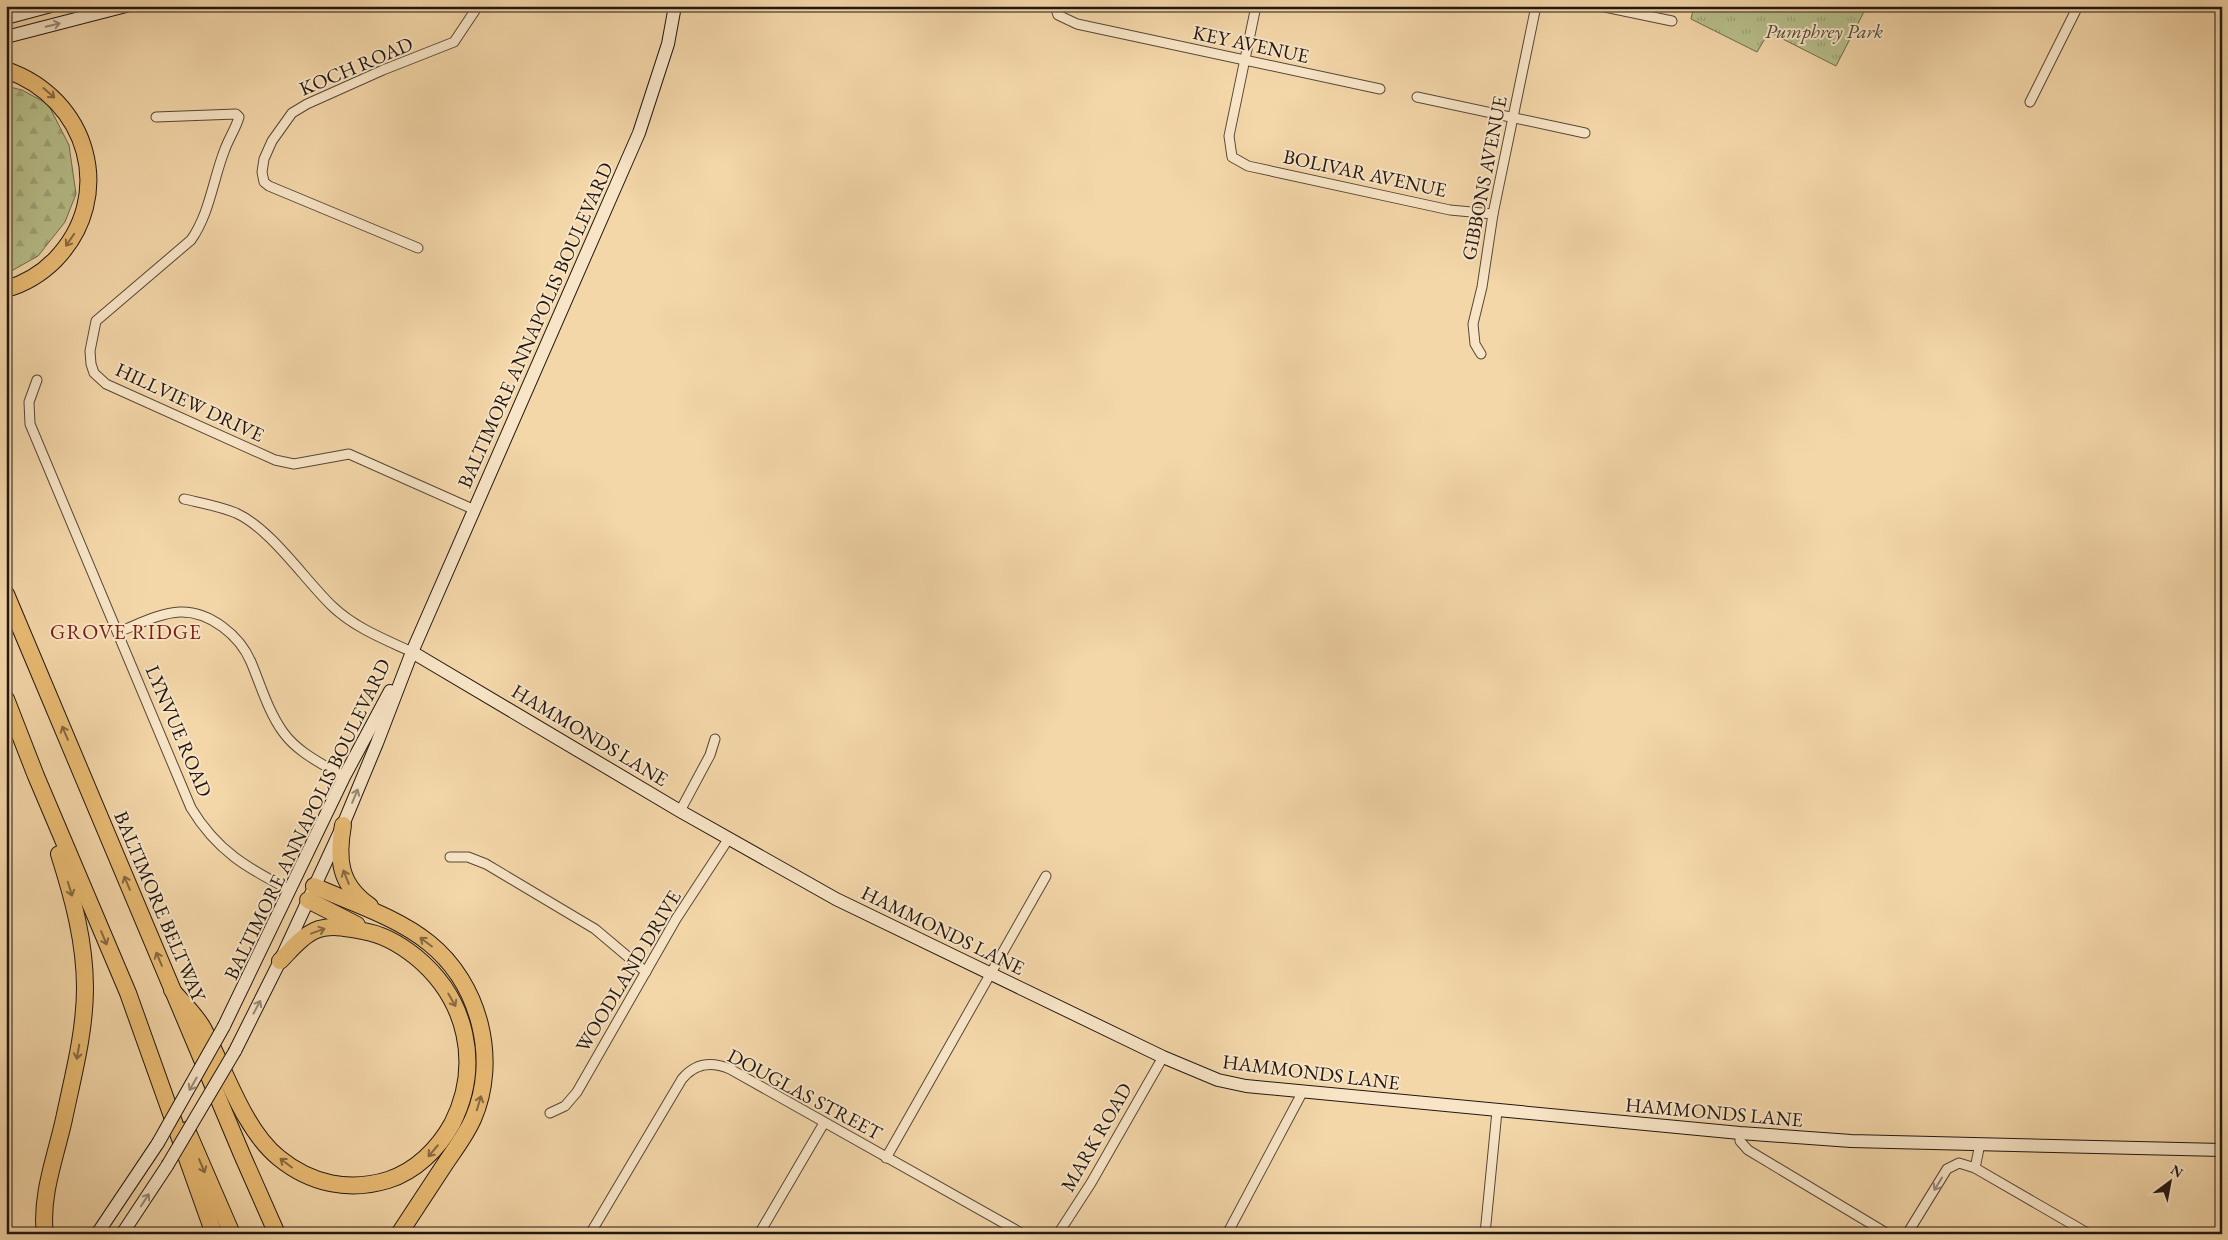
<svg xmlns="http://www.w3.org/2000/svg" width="2228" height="1240" font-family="'EB Garamond',serif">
	<defs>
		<pattern id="forest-firs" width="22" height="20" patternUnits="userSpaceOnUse" patternTransform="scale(1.25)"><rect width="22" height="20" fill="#b7bf8b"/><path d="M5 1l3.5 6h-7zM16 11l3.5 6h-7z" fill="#9da377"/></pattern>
		<pattern id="park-tufts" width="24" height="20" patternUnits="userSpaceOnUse" patternTransform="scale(1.25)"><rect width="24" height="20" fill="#b7bf8b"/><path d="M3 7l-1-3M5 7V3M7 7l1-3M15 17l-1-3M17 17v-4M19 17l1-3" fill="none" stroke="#9da377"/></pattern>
	</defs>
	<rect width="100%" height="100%" fill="#f4d7a9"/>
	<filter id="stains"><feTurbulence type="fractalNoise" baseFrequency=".004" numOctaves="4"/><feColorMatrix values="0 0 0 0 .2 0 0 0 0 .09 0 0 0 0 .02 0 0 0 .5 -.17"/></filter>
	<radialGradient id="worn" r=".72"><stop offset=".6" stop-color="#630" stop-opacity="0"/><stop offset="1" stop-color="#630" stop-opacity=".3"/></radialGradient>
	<polygon fill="url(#forest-firs)" stroke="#6c6b4e" points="6,86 22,90 48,104 69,145 76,194 65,222 38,256 6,274"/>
	<polygon fill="url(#park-tufts)" stroke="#6c6b4e" points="1694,6 1867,6 1836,66 1769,32 1757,52 1691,19"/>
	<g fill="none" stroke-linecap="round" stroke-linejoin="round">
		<defs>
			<g id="street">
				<polyline points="1055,6 1058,15 1077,24 1380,89"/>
				<polyline points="1256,6 1229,136 1232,157 1248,166 1450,210 1493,214"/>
				<polyline points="1600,6 1672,21"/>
				<polyline points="1417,97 1585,133"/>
				<polyline points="2030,102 2078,6"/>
				<path d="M156,117L236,114L239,117C236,128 229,138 225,149C213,179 210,213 191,240L96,321L90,351L91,364L94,373L106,384L275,460L294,464L349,454L475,510"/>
				<polyline points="418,248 269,186 264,182 262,172 264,159 272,141 292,113 307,104 383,70 454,42 478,6"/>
				<polyline points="1481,354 1475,344 1473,324 1482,287 1493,214 1536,6"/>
				<path d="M37,380L29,402L30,424L191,808C217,851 247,868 290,890"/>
				<path d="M184,499C201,503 219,506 236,513C271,529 304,579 332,606C355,628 384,639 412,652"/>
				<path d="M118,632C137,625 159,613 180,612C210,611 240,636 251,662C261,686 268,711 283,732C298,753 323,764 344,777"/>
				<polyline points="680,811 710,755 715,739"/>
				<polyline points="450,857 468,857 486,864 595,929 646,972"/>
				<polyline points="550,1113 565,1106 577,1092 676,919 729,838"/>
				<polyline points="1740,1133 1740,1141 1748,1150 1888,1234"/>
				<polyline points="1980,1144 1975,1168 2089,1234"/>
				<polyline points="886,1158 1046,876"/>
				<path d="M590,1234L682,1079C695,1063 711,1061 730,1069L1023,1234"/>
				<polyline points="759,1234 824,1123"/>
				<polyline points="1058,1234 1091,1183 1163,1057"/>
				<polyline points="1227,1234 1302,1093"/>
				<polyline points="1485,1234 1497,1111"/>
				<polyline points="1907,1234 1947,1169 1959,1163 1975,1168"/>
			</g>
			<g id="secondary">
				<polyline points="6,18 51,6"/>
				<polyline points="6,37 126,6"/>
				<polyline points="412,652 680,811 836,899 1163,1057 1218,1080 1246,1086 1740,1133 1851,1141 2222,1150"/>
				<polyline points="224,1026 344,777 390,691"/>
				<polyline points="235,1051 280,961 343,825 377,743 412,652 639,133 668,44 675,6"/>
				<polyline points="97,1234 158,1143"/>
				<polyline points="122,1234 167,1166"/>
			</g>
			<g id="highway">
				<path d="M6,70C88,98 117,196 55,260C42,273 24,284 6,289"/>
				<polyline points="6,594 243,1157 277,1234"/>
				<polyline points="6,699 36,776 128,993 214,1234"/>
				<path d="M343,825C337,859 339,885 370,906"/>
				<path d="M314,886C352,903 397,917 429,943C480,984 499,1060 473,1119C466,1135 455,1149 445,1164C430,1187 415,1210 399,1234"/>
				<polyline points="308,900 357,925"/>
				<path d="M172,990C182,1002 195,1014 203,1028C225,1069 243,1129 279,1158C311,1184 349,1192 388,1180C416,1171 438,1149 452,1124C482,1065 467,999 416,957C401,945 382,934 363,931C347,928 330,924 314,931C301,937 291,950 280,961"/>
				<polyline points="187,1130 232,1234"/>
				<path d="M45,1234C40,1196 56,1156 64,1119C73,1076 85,1032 85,988C85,942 73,898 59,854"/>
			</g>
		</defs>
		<use href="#street" stroke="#564737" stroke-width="11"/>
		<use href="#secondary" stroke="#211711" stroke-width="14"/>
		<use href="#highway" stroke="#211711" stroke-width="18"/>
		<use href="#street" stroke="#f8e5c7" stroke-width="9"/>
		<use href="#secondary" stroke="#f8e5c7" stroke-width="12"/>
		<use href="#highway" stroke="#eabc74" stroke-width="16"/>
		<defs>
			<g id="secondary-bridge">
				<polyline points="158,1143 224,1026"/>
				<polyline points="167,1166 235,1051"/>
			</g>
		</defs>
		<use href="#secondary-bridge" stroke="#211711" stroke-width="14" stroke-linecap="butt"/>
		<use href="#secondary-bridge" stroke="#f8e5c7" stroke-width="12"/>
	</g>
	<defs><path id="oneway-shaft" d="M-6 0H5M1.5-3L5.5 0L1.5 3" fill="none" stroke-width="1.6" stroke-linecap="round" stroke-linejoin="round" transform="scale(1.25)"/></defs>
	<g stroke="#978875">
		<use href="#oneway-shaft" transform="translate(53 25) rotate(-14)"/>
		<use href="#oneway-shaft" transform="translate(355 796) rotate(-67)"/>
		<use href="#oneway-shaft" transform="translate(257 1007) rotate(-62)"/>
		<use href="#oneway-shaft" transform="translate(193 1084) rotate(120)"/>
		<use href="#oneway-shaft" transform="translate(1938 1184) rotate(122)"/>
		<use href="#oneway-shaft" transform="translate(145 1200) rotate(-57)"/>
	</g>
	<g stroke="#866a42">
		<use href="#oneway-shaft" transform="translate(49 93) rotate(41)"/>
		<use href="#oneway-shaft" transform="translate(70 240) rotate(124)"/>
		<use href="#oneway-shaft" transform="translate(65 733) rotate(-113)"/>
		<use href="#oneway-shaft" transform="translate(346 877) rotate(-112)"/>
		<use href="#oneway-shaft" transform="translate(127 883) rotate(-113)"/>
		<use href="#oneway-shaft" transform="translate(70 889) rotate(73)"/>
		<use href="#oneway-shaft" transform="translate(318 931) rotate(-20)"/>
		<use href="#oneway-shaft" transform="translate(104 938) rotate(67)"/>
		<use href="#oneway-shaft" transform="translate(426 942) rotate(-143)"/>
		<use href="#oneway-shaft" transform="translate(159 959) rotate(-113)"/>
		<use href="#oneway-shaft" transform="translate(452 1000) rotate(60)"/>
		<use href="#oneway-shaft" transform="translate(78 1052) rotate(100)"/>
		<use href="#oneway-shaft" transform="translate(479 1103) rotate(-73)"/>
		<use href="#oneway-shaft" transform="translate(433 1151) rotate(130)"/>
		<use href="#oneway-shaft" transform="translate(286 1163) rotate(-143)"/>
		<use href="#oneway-shaft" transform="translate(202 1166) rotate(67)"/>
	</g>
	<g text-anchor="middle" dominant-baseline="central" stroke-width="4" stroke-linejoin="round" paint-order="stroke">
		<g font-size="20" font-style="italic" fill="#4e4936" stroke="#f8e5c7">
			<text x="1824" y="31">Pumphrey Park</text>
		</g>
		<g font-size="20" fill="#211711" stroke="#f8e5c7">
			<text transform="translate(1251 44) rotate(12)">KEY AVENUE</text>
			<text transform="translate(356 66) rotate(-23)">KOCH ROAD</text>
			<text transform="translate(1365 173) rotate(12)">BOLIVAR AVENUE</text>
			<text transform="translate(1484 178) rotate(-79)">GIBBONS AVENUE</text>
			<text transform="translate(535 325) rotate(-66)">BALTIMORE ANNAPOLIS BOULEVARD</text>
			<text transform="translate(190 402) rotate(25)">HILLVIEW DRIVE</text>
			<text transform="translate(179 731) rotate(67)">LYNVUE ROAD</text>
			<text transform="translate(590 735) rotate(31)">HAMMONDS LANE</text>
			<text transform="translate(307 819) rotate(-64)">BALTIMORE ANNAPOLIS BOULEVARD</text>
			<text transform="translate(160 906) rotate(67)">BALTIMORE BELTWAY</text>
			<text transform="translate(943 930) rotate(26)">HAMMONDS LANE</text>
			<text transform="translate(628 971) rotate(-59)">WOODLAND DRIVE</text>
			<text transform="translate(1311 1072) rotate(7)">HAMMONDS LANE</text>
			<text transform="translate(805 1094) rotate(28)">DOUGLAS STREET</text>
			<text transform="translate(1714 1112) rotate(5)">HAMMONDS LANE</text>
			<text transform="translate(1096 1137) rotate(-60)">MARK ROAD</text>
		</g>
		<g font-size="21" letter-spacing="1" fill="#7a1f14" stroke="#f8e5c7">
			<text x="126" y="631">GROVE RIDGE</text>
		</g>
	</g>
	<rect width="2228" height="1240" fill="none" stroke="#f4d7a9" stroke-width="25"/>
	<rect x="8" y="8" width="2213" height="1225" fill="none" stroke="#211711" stroke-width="2.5"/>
	<rect x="12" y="12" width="2203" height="1215" fill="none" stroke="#211711"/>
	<g transform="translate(2170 1182) rotate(32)" stroke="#f8e5c7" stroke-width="4" paint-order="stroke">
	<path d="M0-4L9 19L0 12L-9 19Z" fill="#211711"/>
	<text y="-8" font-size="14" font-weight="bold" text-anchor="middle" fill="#211711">N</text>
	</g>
	<rect width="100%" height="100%" filter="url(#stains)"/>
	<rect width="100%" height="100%" fill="url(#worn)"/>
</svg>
